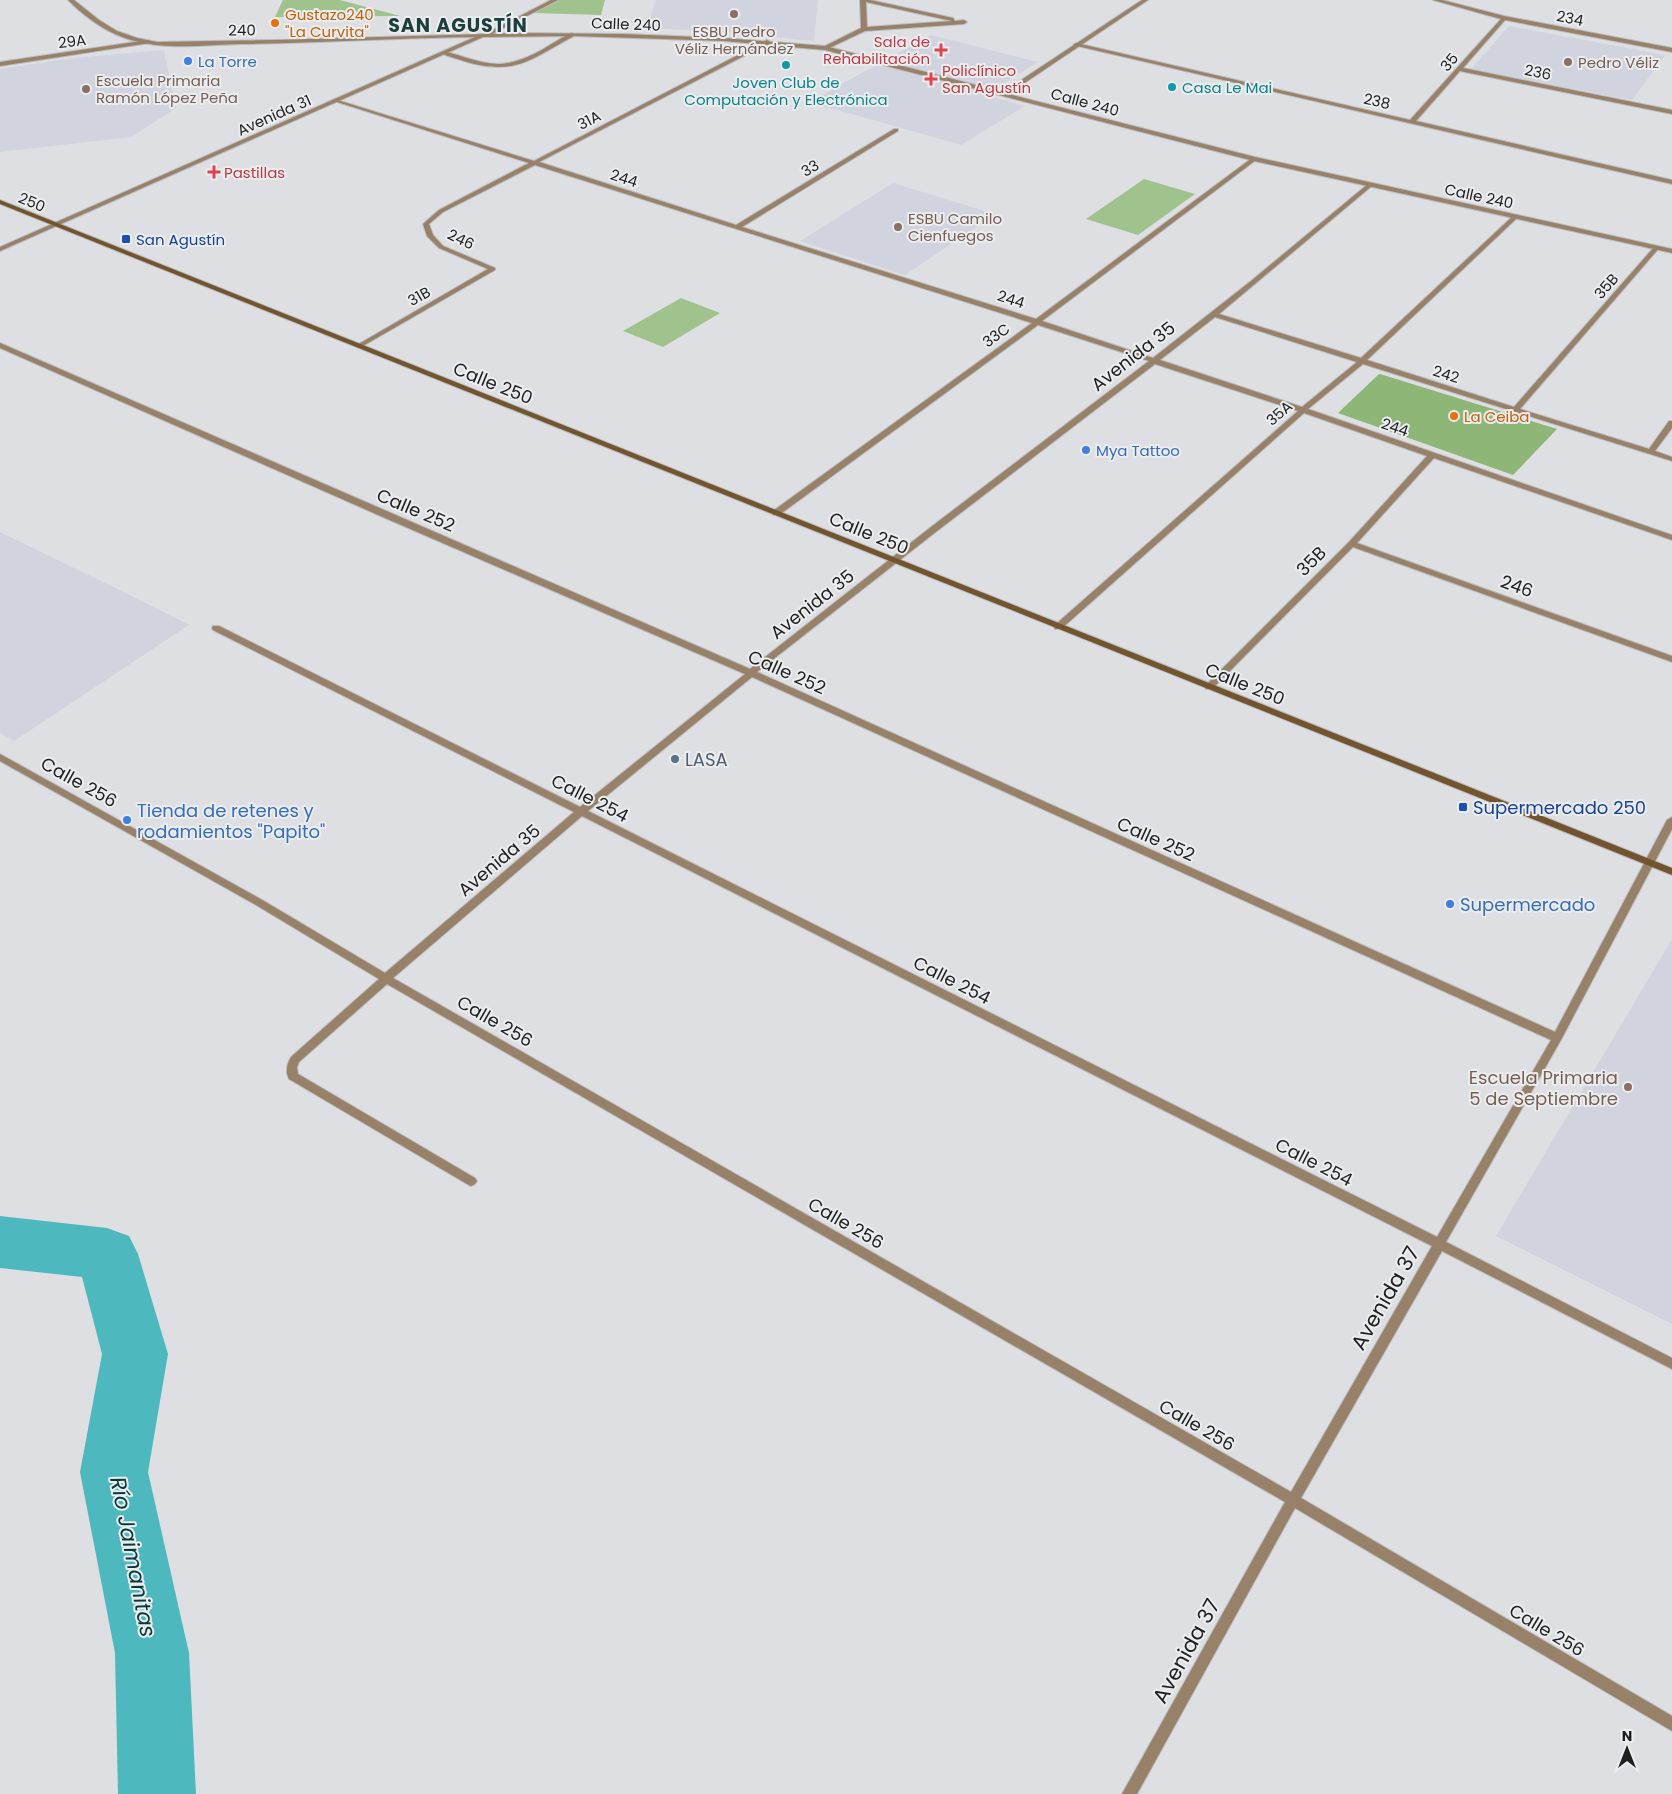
<svg xmlns="http://www.w3.org/2000/svg" width="1672" height="1794" font-family="Poppins,sans-serif">
	<rect width="100%" height="100%" fill="#dedfe2"/>
	<g fill="#d1d4de">
		<polygon points="656,0 818,0 814,41 723,32 647,28"/>
		<polygon points="1509,26 1665,55 1632,100 1471,69"/>
		<polygon points="931,35 1038,62 985,95 1025,106 961,145 809,102"/>
		<polygon points="164,50 176,108 131,137 0,152 0,69 73,58"/>
		<polygon points="893,183 995,214 905,275 800,241"/>
		<polygon points="0,532 109,585 189,625 14,741 0,733"/>
		<polygon points="1672,939 1672,1324 1496,1236"/>
	</g>
	<g fill="#a0c38d">
		<polygon points="283,0 340,0 400,16 275,17"/>
		<polygon points="559,0 605,0 601,15 534,13"/>
		<polygon points="1144,179 1195,194 1138,235 1086,219"/>
		<polygon points="681,298 720,313 663,347 623,331"/>
	</g>
	<polygon fill="#8db677" points="1379,374 1380,374 1557,429 1513,475 1338,413"/>
	<g fill="none" stroke-linecap="round" stroke-linejoin="round">
		<polygon fill="#4db9bf" fill-rule="evenodd" points="0,1216 107,1228 129,1236 138,1254 168,1354 148,1472 189,1653 196,1794 118,1794 115,1653 80,1472 102,1354 82,1277 0,1268"/>
		<defs>
			<g id="minor">
				<polygon points="551,0 558,0 488,36 483,35"/>
				<path d="M860,0H870L953,18L955,21L964,20L967,22L964,24L865,31L827,49H823V47L861,28ZM866,2L952,21L867,27Z"/>
				<polygon points="1433,0 1442,0 1504,16 1672,48 1672,52 1505,20 1463,68 1672,110 1672,114 1460,71 1416,121 1672,180 1672,184 1073,45 1076,43 1410,120 1501,19"/>
				<path d="M572,33L575,35L574,36C532,58 517,76 467,62C459,59 449,57 441,53L444,51C483,62 498,73 538,52C549,46 560,38 572,33Z"/>
				<polygon points="148,40 150,41 150,43 0,66 0,62"/>
				<path d="M767,40L769,41V43L539,162L736,225L894,129H898V131L742,227L1036,319L1252,158H1256V160L1042,321L1153,358L1251,281L1368,184L1373,185L1219,314L1361,358L1513,216H1517V218L1367,360L1514,407L1655,246L1660,247L1520,409L1649,449L1669,421H1672V428L1655,451L1672,457V461L1363,364L1308,409L1672,535V540L1434,458L1357,543L1672,656V662L1353,547L1212,689H1206L1205,687L1206,685L1349,542L1427,456L1304,413L1061,629H1055L1054,627L1055,625L1298,411L1155,364L937,531L757,672L1555,1032L1667,820L1672,817V829L1562,1038L1446,1242L1672,1358V1369L1442,1251L1301,1498L1672,1716V1731L1295,1508L1137,1794H1122L1285,1502L387,984L299,1062L297,1067L298,1074L475,1178L477,1181L475,1184L471,1186L467,1184L289,1079C285,1071 287,1064 291,1057L379,979L256,905L0,761V754L264,901L385,973L574,812L213,630L212,628L213,626H219L580,807L745,674L385,518L0,348V343L750,669L931,527L1149,361L1038,325L779,515H773V511L1032,323L535,165L443,212L429,224L433,235L443,246L495,268V270L361,347H357V345L488,269L439,248L427,236L423,224L439,210L529,163L334,101V99L534,161ZM1215,317L1357,362L1302,407L1160,360ZM752,677L1551,1040L1437,1237L588,811ZM582,816L1432,1246L1291,1492L393,978Z"/>
			</g>
			<path id="tertiary" d="M68,0H74L99,20L117,31L137,38L157,42L276,40L522,33L623,34L724,38L825,46L1003,92L1142,0H1148L1008,94L1255,157L1672,249V253L1254,161L825,50L724,41L573,36L483,37L0,251V247L475,37C397,38 319,43 241,44C206,45 169,50 135,41C110,35 86,18 68,0Z"/>
			<polygon id="secondary" points="0,200 1672,868 1672,875 0,204"/>
		</defs>
		<use href="#minor" stroke="#bcbcbf" stroke-width="2"/>
		<use href="#tertiary" stroke="#bcbcbf" stroke-width="2"/>
		<use href="#secondary" stroke="#bcbcbf" stroke-width="2"/>
		<use href="#minor" fill="#978169" fill-rule="evenodd"/>
		<use href="#tertiary" fill="#978169" fill-rule="evenodd"/>
		<use href="#secondary" fill="#72542f" fill-rule="evenodd"/>
	</g>
	<g fill="#8d6e63" stroke="#ebedef" stroke-width="2">
		<circle cx="734" cy="14" r="5"/>
		<circle cx="1568" cy="62" r="5"/>
		<circle cx="86" cy="89" r="5"/>
		<circle cx="898" cy="227" r="5"/>
		<circle cx="1628" cy="1087" r="5"/>
	</g>
	<g fill="#e8710a" stroke="#ebedef" stroke-width="2">
		<circle cx="275" cy="23" r="5"/>
		<circle cx="1454" cy="416" r="5"/>
	</g>
	<g fill="#e0444e" stroke="#ebedef" stroke-width="2">
		<path d="M938.5 42.5h5v5h5v5h-5v5h-5v-5h-5v-5h5z"/>
		<path d="M928.5 71.5h5v5h5v5h-5v5h-5v-5h-5v-5h5z"/>
		<path d="M211.5 164.5h5v5h5v5h-5v5h-5v-5h-5v-5h5z"/>
	</g>
	<g fill="#3f7fe0" stroke="#ebedef" stroke-width="2">
		<circle cx="188" cy="61" r="5"/>
		<circle cx="1086" cy="450" r="5"/>
		<circle cx="127" cy="820" r="5"/>
		<circle cx="1450" cy="904" r="5"/>
	</g>
	<g fill="#0f9aa8" stroke="#ebedef" stroke-width="2">
		<circle cx="786" cy="65" r="5"/>
		<circle cx="1172" cy="87" r="5"/>
	</g>
	<g fill="#1a4fb4" stroke="#ebedef" stroke-width="2">
		<rect x="121" y="234" width="10" height="10" rx="2.5"/>
		<rect x="1458" y="802" width="10" height="10" rx="2.5"/>
	</g>
	<circle fill="#5c6f8a" stroke="#ebedef" stroke-width="2" cx="675" cy="759" r="5"/>
	<g text-anchor="middle" dominant-baseline="central" stroke-width="4" stroke-linejoin="round" paint-order="stroke">
		<g font-size="15" fill="#c56008" stroke="#ebedef" text-anchor="start">
			<text x="285" y="14">Gustazo240<tspan x="285" dy="17">"La Curvita"</tspan></text>
			<text x="1464" y="416">La Ceiba</text>
		</g>
		<g font-size="15" fill="#1f1f20" stroke="#ebedef">
			<text transform="translate(1570 18) rotate(11)">234</text>
			<text transform="translate(626 24) rotate(2)">Calle 240</text>
			<text transform="translate(242 30) rotate(-1)">240</text>
			<text transform="translate(72 41) rotate(-7)">29A</text>
			<text transform="translate(1449 62) rotate(-49)">35</text>
			<text transform="translate(1538 72) rotate(11)">236</text>
			<text transform="translate(1377 101) rotate(12)">238</text>
			<text transform="translate(1085 102) rotate(15)">Calle 240</text>
			<text transform="translate(274 115) rotate(-24)">Avenida 31</text>
			<text transform="translate(589 120) rotate(-27)">31A</text>
			<text transform="translate(810 168) rotate(-31)">33</text>
			<text transform="translate(624 178) rotate(18)">244</text>
			<text transform="translate(1479 196) rotate(12)">Calle 240</text>
			<text transform="translate(32 202) rotate(23)">250</text>
			<text transform="translate(461 239) rotate(26)">246</text>
			<text transform="translate(1606 286) rotate(-49)">35B</text>
			<text transform="translate(419 296) rotate(-30)">31B</text>
			<text transform="translate(1011 299) rotate(18)">244</text>
			<text transform="translate(996 335) rotate(-36)">33C</text>
			<text transform="translate(1446 374) rotate(17)">242</text>
			<text transform="translate(1279 413) rotate(-41)">35A</text>
			<text transform="translate(1395 427) rotate(19)">244</text>
		</g>
		<g font-size="15" fill="#785e54" stroke="#ebedef" text-anchor="start">
			<text x="734" y="31" text-anchor="middle">ESBU Pedro<tspan x="734" dy="17">Véliz Hernández</tspan></text>
			<text x="1578" y="62">Pedro Véliz</text>
			<text x="96" y="80">Escuela Primaria<tspan x="96" dy="17">Ramón López Peña</tspan></text>
			<text x="908" y="218">ESBU Camilo<tspan x="908" dy="17">Cienfuegos</tspan></text>
		</g>
		<g font-size="15" fill="#be3a42" stroke="#ebedef" text-anchor="start">
			<text x="930" y="41" text-anchor="end">Sala de<tspan x="930" dy="17">Rehabilitación</tspan></text>
			<text x="942" y="70">Policlínico<tspan x="942" dy="17">San Agustín</tspan></text>
			<text x="224" y="172">Pastillas</text>
		</g>
		<g font-size="15" fill="#366cbe" stroke="#ebedef" text-anchor="start">
			<text x="198" y="61">La Torre</text>
			<text x="1096" y="450">Mya Tattoo</text>
		</g>
		<g font-size="15" fill="#0d838f" stroke="#ebedef">
			<text x="786" y="82">Joven Club de<tspan x="786" dy="17">Computación y Electrónica</tspan></text>
			<text x="1182" y="87" text-anchor="start">Casa Le Mai</text>
		</g>
		<g font-size="15" fill="#164399" stroke="#ebedef" text-anchor="start">
			<text x="136" y="239">San Agustín</text>
		</g>
		<g font-size="18" fill="#1f1f20" stroke="#ebedef">
			<text transform="translate(1133 356) rotate(-38)">Avenida 35</text>
			<text transform="translate(493 383) rotate(22)">Calle 250</text>
			<text transform="translate(416 510) rotate(23)">Calle 252</text>
			<text transform="translate(869 533) rotate(22)">Calle 250</text>
			<text transform="translate(1311 561) rotate(-45)">35B</text>
			<text transform="translate(1517 586) rotate(20)">246</text>
			<text transform="translate(812 604) rotate(-38)">Avenida 35</text>
			<text transform="translate(787 672) rotate(24)">Calle 252</text>
			<text transform="translate(1245 684) rotate(22)">Calle 250</text>
			<text transform="translate(79 782) rotate(29)">Calle 256</text>
			<text transform="translate(590 798) rotate(27)">Calle 254</text>
			<text transform="translate(1156 839) rotate(24)">Calle 252</text>
			<text transform="translate(499 860) rotate(-40)">Avenida 35</text>
			<text transform="translate(952 980) rotate(27)">Calle 254</text>
			<text transform="translate(495 1021) rotate(30)">Calle 256</text>
			<text transform="translate(1314 1162) rotate(27)">Calle 254</text>
			<text transform="translate(846 1223) rotate(30)">Calle 256</text>
			<text transform="translate(1197 1425) rotate(30)">Calle 256</text>
			<text transform="translate(1547 1630) rotate(31)">Calle 256</text>
		</g>
		<g font-size="18" fill="#4e5e75" stroke="#ebedef" text-anchor="start">
			<text x="685" y="759">LASA</text>
		</g>
		<g font-size="18" fill="#164399" stroke="#ebedef" text-anchor="start">
			<text x="1473" y="807">Supermercado 250</text>
		</g>
		<g font-size="18" fill="#366cbe" stroke="#ebedef" text-anchor="start">
			<text x="137" y="810">Tienda de retenes y<tspan x="137" dy="21">rodamientos "Papito"</tspan></text>
			<text x="1460" y="904">Supermercado</text>
		</g>
		<g font-size="18" fill="#785e54" stroke="#ebedef" text-anchor="end">
			<text x="1618" y="1077">Escuela Primaria<tspan x="1618" dy="21">5 de Septiembre</tspan></text>
		</g>
		<g font-size="19" font-weight="bold" letter-spacing="1" fill="#1c3e3d" stroke="#ebedef">
			<text x="458" y="25">SAN AGUSTÍN</text>
		</g>
		<g font-size="21" fill="#1f1f20" stroke="#ebedef">
			<text transform="translate(1385 1298) rotate(-60)">Avenida 37</text>
			<text transform="translate(1186 1651) rotate(-61)">Avenida 37</text>
		</g>
		<g font-size="22" font-style="italic" fill="#053a3c" stroke="#ebedef">
			<text transform="translate(133 1557) rotate(79)">Río Jaimanitas</text>
		</g>
	</g>
	<g transform="translate(1627 1749)" stroke="#ebedef" stroke-width="4" paint-order="stroke">
	<path d="M0-4L9 19L0 12L-9 19Z" fill="#1f1f20"/>
	<text y="-8" font-size="14" font-weight="bold" text-anchor="middle" fill="#1f1f20">N</text>
	</g>
</svg>
